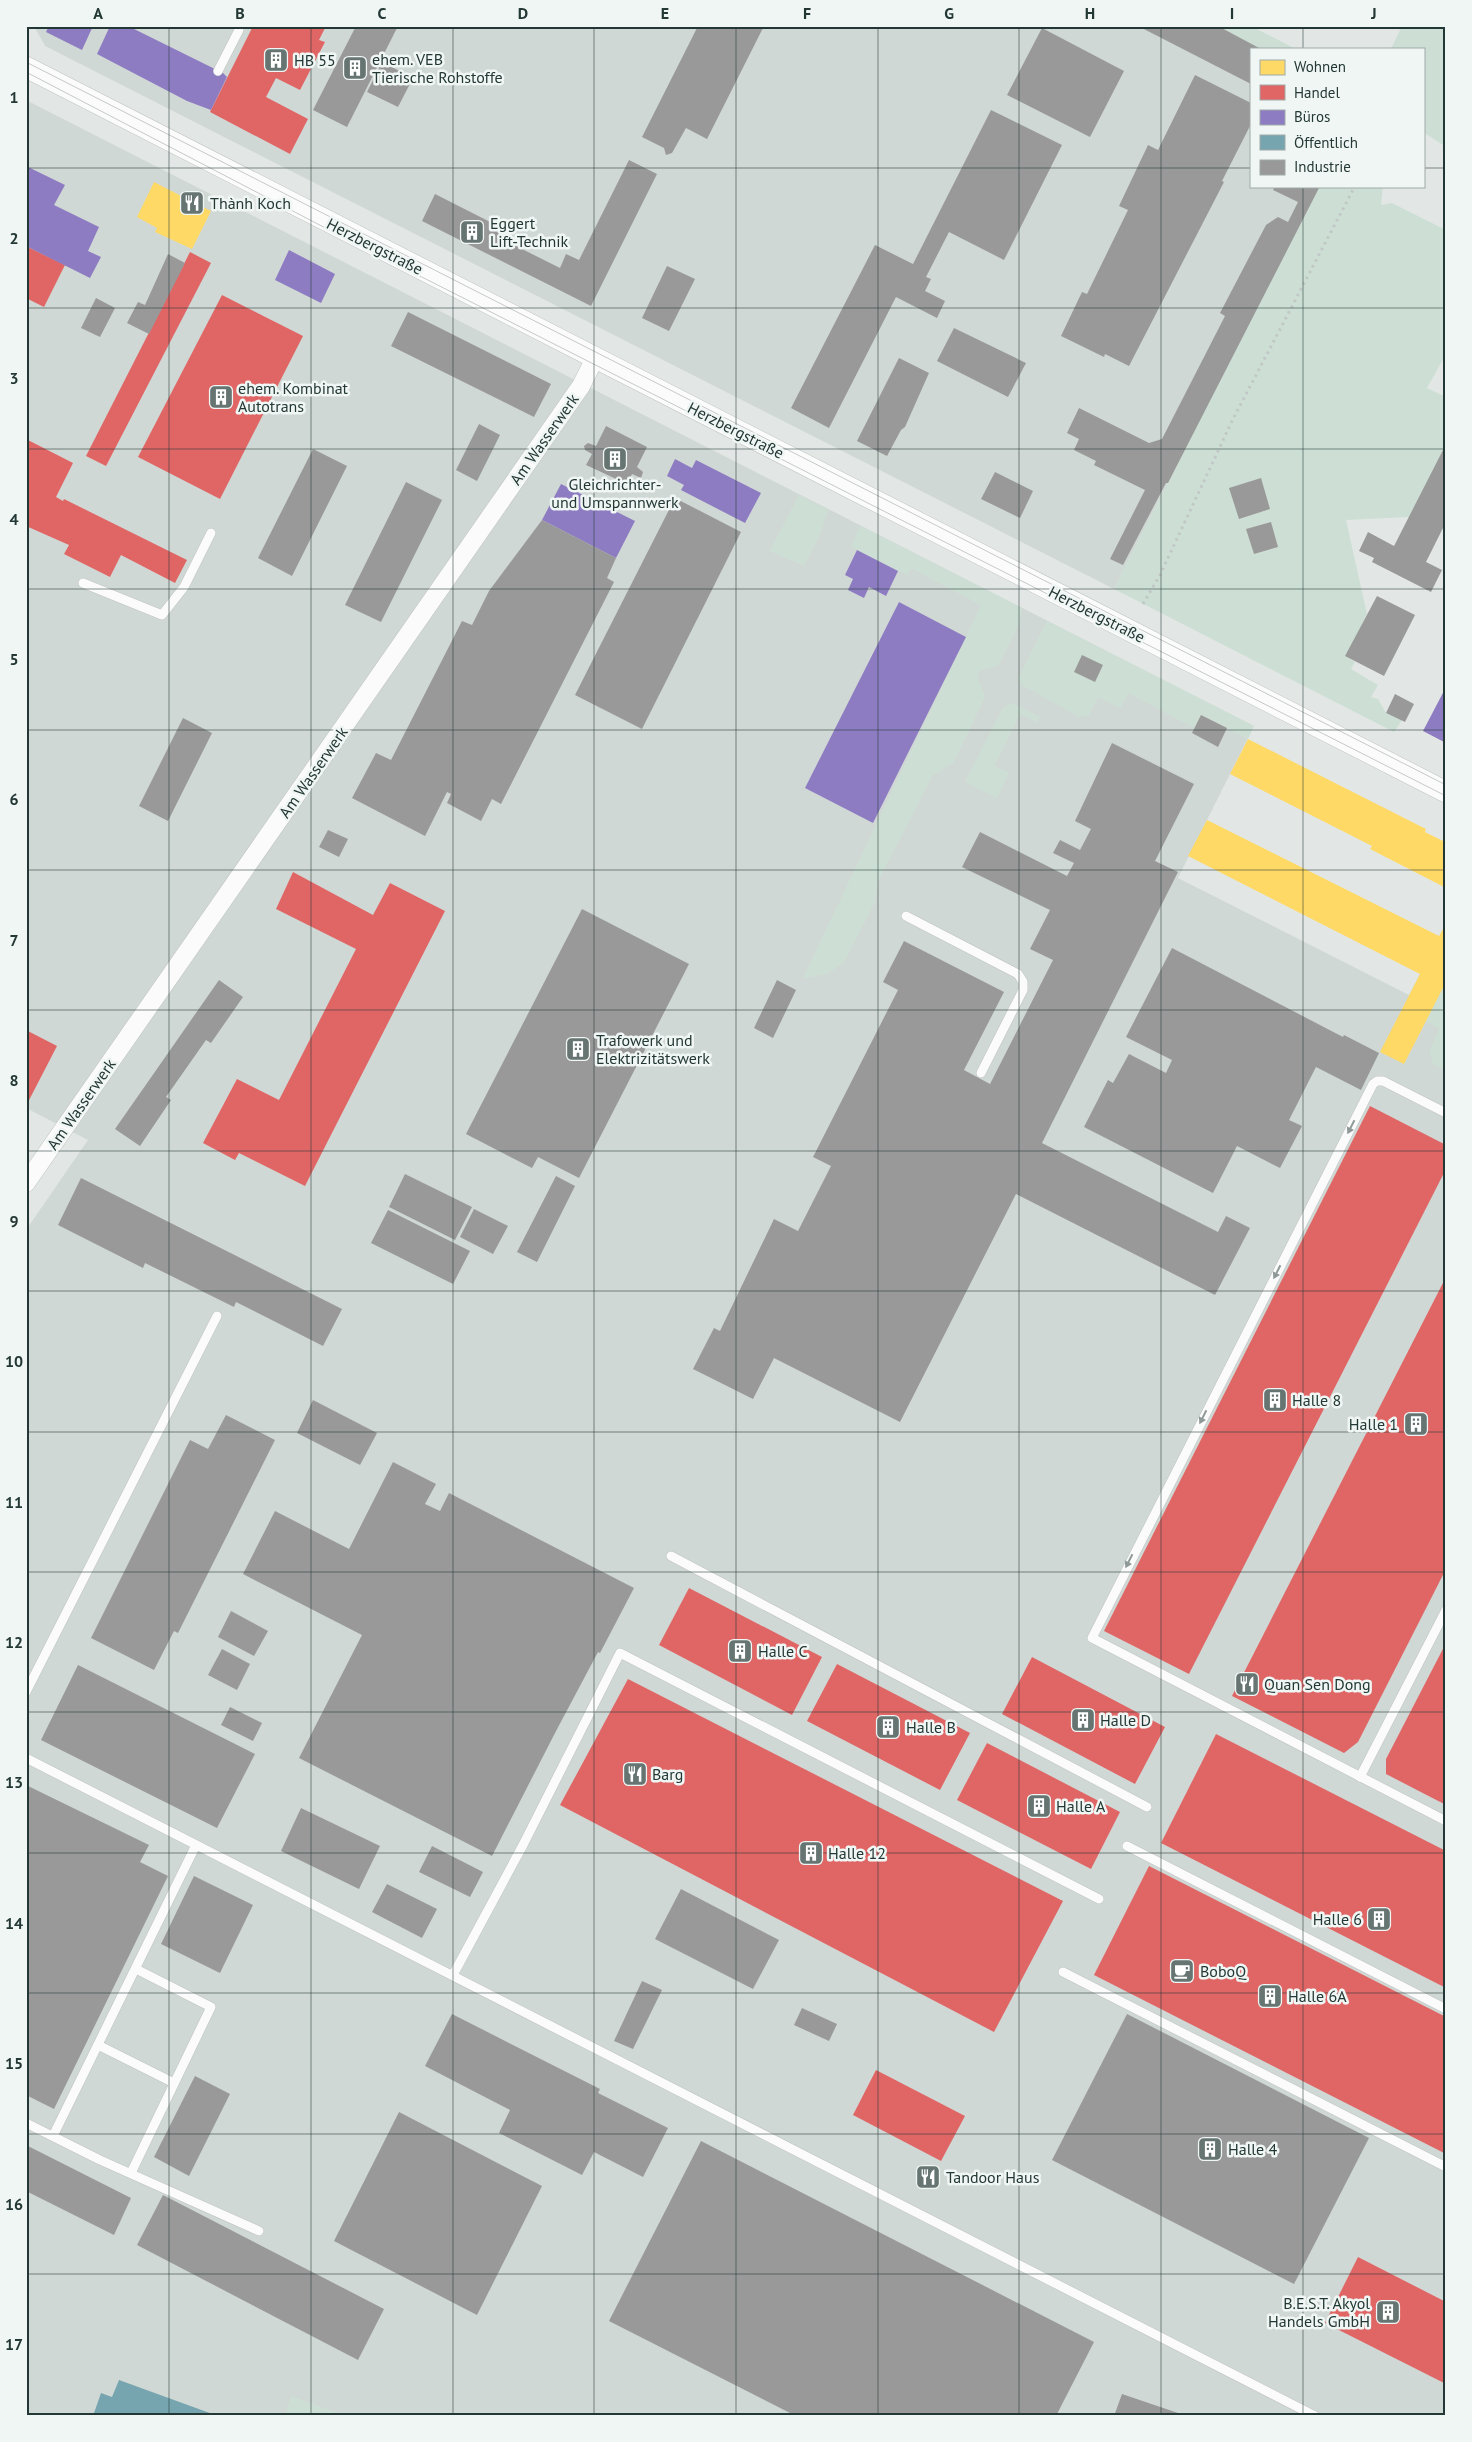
<svg xmlns="http://www.w3.org/2000/svg" width="1472" height="2442" font-family="'PT Sans',sans-serif">
	<rect width="100%" height="100%" fill="#e2e7e5"/>
	<g fill="#d0d8d5">
		<polygon points="34,26 1217,26 1261,49 1251,49 1251,186 1320,186 1114,589 45,46"/>
		<polygon points="26,100 1254,726 1178,878 1409,995 1446,924 1446,2416 26,2416 26,1230 88,1140 26,1108"/>
	</g>
	<g fill="#cddfd4">
		<polygon points="1218,26 1251,26 1296,49 1261,49"/>
		<polygon points="1402,26 1446,26 1446,147 1423,132 1423,49 1391,49"/>
		<polygon points="1319,186 1383,186 1381,205 1392,203 1446,230 1446,354 1427,388 1446,397 1446,444 1409,517 1346,520 1367,614 1346,656 1355,662 1351,669 1378,685 1371,697 1378,699 1386,713 1402,720 1394,732 1114,589"/>
		<polygon points="799,495 828,510 821,532 804,566 770,551"/>
		<polygon points="860,526 1022,608 1019,624 998,666 980,670 977,676 985,697 954,762 933,775 878,881 875,902 844,962 827,974 803,978 981,605 911,568 907,575 851,547"/>
		<polygon points="1047,621 1254,726 1248,739 1201,715 1194,728 1129,693 1120,708 1098,697 1089,715 1079,717 1022,685 1018,679"/>
		<polygon points="1012,703 1040,717 1037,722 1020,714 994,766 1009,773 997,798 965,782 1003,708"/>
		<polygon points="1446,982 1446,1070 1433,1064 1430,1050 1439,1029 1425,1021"/>
		<polygon points="291,2396 346,2416 285,2416"/>
	</g>
	<g fill="#ffd966">
		<polygon points="154,182 185,198 187,194 201,202 199,205 211,211 192,249 155,232 157,228 137,217"/>
		<polygon points="1248,739 1426,829 1425,832 1443,841 1446,840 1446,888 1370,849 1372,846 1230,774"/>
		<polygon points="1207,820 1439,936 1446,924 1446,982 1404,1064 1380,1052 1420,974 1188,856"/>
	</g>
	<g fill="#e06666">
		<polygon points="253,26 326,26 319,40 325,42 300,90 276,78 266,97 308,119 290,154 210,112"/>
		<polygon points="26,246 65,265 44,307 26,298"/>
		<polygon points="190,252 211,263 106,466 86,456"/>
		<polygon points="222,295 303,336 220,499 138,457"/>
		<polygon points="26,439 73,463 56,497 63,501 64,499 187,560 175,583 121,555 110,577 64,554 69,545 26,526"/>
		<polygon points="293,872 373,915 390,883 445,911 305,1186 239,1153 235,1160 203,1143 237,1079 279,1100 356,949 276,909"/>
		<polygon points="26,1030 57,1046 26,1106"/>
		<polygon points="1370,1106 1446,1145 1446,1169 1189,1674 1104,1631"/>
		<polygon points="1446,1277 1446,1569 1358,1742 1344,1753 1232,1696"/>
		<polygon points="689,1588 822,1657 792,1715 659,1645"/>
		<polygon points="1446,1643 1446,1805 1386,1774 1386,1759"/>
		<polygon points="1032,1657 1165,1727 1135,1784 1002,1714"/>
		<polygon points="837,1664 970,1733 940,1790 807,1721"/>
		<polygon points="628,1679 1063,1901 994,2032 560,1805"/>
		<polygon points="1216,1734 1446,1851 1446,1988 1161,1843"/>
		<polygon points="987,1743 1120,1812 1091,1869 957,1800"/>
		<polygon points="1149,1866 1446,2017 1446,2154 1094,1975"/>
		<polygon points="876,2070 965,2116 941,2161 853,2115"/>
		<polygon points="1358,2257 1446,2302 1446,2384 1325,2323"/>
	</g>
	<g fill="#8e7cc3">
		<polygon points="46,26 93,26 82,50 46,32 48,28"/>
		<polygon points="110,26 128,26 223,73 227,77 211,110 187,101 97,54"/>
		<polygon points="26,166 65,185 54,205 99,227 88,251 101,257 90,278 26,246"/>
		<polygon points="289,250 335,274 321,303 275,280"/>
		<polygon points="675,459 692,468 696,460 761,493 745,523 681,490 684,485 667,476"/>
		<polygon points="561,484 635,521 616,558 542,520"/>
		<polygon points="857,550 898,571 886,596 869,587 864,598 848,590 853,579 845,575"/>
		<polygon points="899,602 966,637 873,823 805,788"/>
		<polygon points="1446,687 1446,743 1423,731"/>
	</g>
	<polygon fill="#76a5af" points="119,2380 218,2416 93,2416 101,2393 112,2397"/>
	<g fill="#999">
		<polygon points="356,26 398,26 347,127 313,110"/>
		<polygon points="698,26 764,26 707,139 686,128 672,153 666,155 664,148 642,137"/>
		<polygon points="1138,26 1218,26 1261,49 1251,49 1251,84"/>
		<polygon points="1042,28 1124,71 1090,137 1007,95"/>
		<polygon points="382,62 413,78 398,107 367,92"/>
		<polygon points="1195,75 1251,103 1251,124 1222,181 1224,182 1129,366 1105,354 1104,357 1061,336 1082,292 1087,294 1128,210 1119,206 1148,145 1158,150"/>
		<polygon points="991,110 1062,145 1004,260 949,232 926,277 931,279 925,291 945,301 937,318 896,297 829,428 791,408 875,245 913,264"/>
		<polygon points="629,160 657,174 591,306 422,221 435,194 502,228 498,237 560,268 566,254 579,260"/>
		<polygon points="1275,186 1319,188 1168,483 1166,483 1123,565 1110,559 1145,490 1094,465 1096,461 1074,450 1079,439 1067,433 1079,408 1149,443 1162,439 1225,316 1220,313 1266,225 1278,217 1288,222 1298,202 1273,190"/>
		<polygon points="168,254 185,263 149,334 127,323 138,302 145,305"/>
		<polygon points="667,266 695,279 669,331 642,318"/>
		<polygon points="96,298 115,308 100,337 81,328"/>
		<polygon points="408,312 551,384 534,417 391,346"/>
		<polygon points="954,328 1026,363 1008,397 937,361"/>
		<polygon points="899,358 929,373 905,427 901,430 887,456 857,441"/>
		<polygon points="479,424 500,435 477,481 456,470"/>
		<polygon points="606,426 647,447 637,467 643,472 641,478 632,474 627,484 586,465 592,454 585,450 584,446 588,443 596,446"/>
		<polygon points="1446,444 1446,529 1443,528 1426,562 1442,570 1431,592 1372,562 1374,558 1359,551 1368,532 1394,546"/>
		<polygon points="313,449 347,466 292,576 258,558"/>
		<polygon points="995,472 1033,491 1020,518 981,499"/>
		<polygon points="1261,478 1270,509 1239,519 1229,488"/>
		<polygon points="406,482 442,500 381,622 345,605"/>
		<polygon points="675,498 741,532 642,729 575,695"/>
		<polygon points="542,520 616,558 607,578 614,582 501,804 492,799 481,821 447,803 451,794 447,792 425,836 352,798 376,753 391,760 462,621 472,625 489,591"/>
		<polygon points="1271,522 1278,547 1254,554 1246,529"/>
		<polygon points="1377,596 1415,615 1384,676 1345,656"/>
		<polygon points="1082,655 1103,665 1095,682 1074,672"/>
		<polygon points="1395,694 1414,704 1405,722 1386,713"/>
		<polygon points="1201,715 1227,728 1218,747 1192,733"/>
		<polygon points="183,718 212,733 168,821 139,806"/>
		<polygon points="1112,743 1194,784 1155,861 1178,872 1042,1143 1218,1232 1226,1216 1250,1228 1215,1295 1016,1194 900,1422 774,1358 753,1399 693,1369 714,1328 720,1331 774,1219 798,1231 831,1166 813,1157 898,990 883,982 904,941 1004,992 964,1070 990,1084 1053,960 1030,949 1050,910 962,867 980,832 1067,876 1074,863 1053,853 1060,840 1080,850 1091,829 1075,821"/>
		<polygon points="328,830 348,839 339,857 319,847"/>
		<polygon points="582,909 689,964 579,1178 538,1157 532,1168 466,1134"/>
		<polygon points="1172,948 1343,1037 1344,1035 1379,1053 1361,1090 1316,1067 1289,1120 1302,1126 1280,1168 1237,1146 1213,1193 1084,1127 1108,1080 1113,1083 1129,1054 1166,1073 1172,1060 1126,1037"/>
		<polygon points="219,980 243,997 211,1043 206,1040 166,1097 171,1100 140,1146 115,1129"/>
		<polygon points="777,980 796,990 773,1038 754,1028"/>
		<polygon points="405,1174 472,1207 455,1240 389,1207"/>
		<polygon points="556,1176 575,1186 537,1262 517,1252"/>
		<polygon points="81,1178 342,1309 323,1346 236,1302 234,1307 145,1263 143,1268 58,1225"/>
		<polygon points="474,1209 508,1226 493,1254 460,1237"/>
		<polygon points="388,1210 470,1251 453,1284 371,1243"/>
		<polygon points="313,1400 377,1433 360,1465 297,1433"/>
		<polygon points="226,1415 275,1440 178,1633 174,1631 154,1670 91,1638 190,1440 208,1449"/>
		<polygon points="393,1462 436,1484 425,1504 440,1511 449,1493 634,1588 600,1653 598,1652 555,1733 492,1856 299,1758 362,1635 243,1574 275,1511 349,1549"/>
		<polygon points="231,1611 268,1631 254,1656 218,1637"/>
		<polygon points="222,1649 250,1664 237,1690 208,1675"/>
		<polygon points="78,1665 255,1754 217,1828 41,1740"/>
		<polygon points="230,1707 262,1723 253,1741 221,1725"/>
		<polygon points="26,1785 149,1845 140,1862 168,1876 54,2109 26,2095"/>
		<polygon points="301,1808 380,1846 359,1889 281,1851"/>
		<polygon points="432,1846 483,1872 470,1897 419,1872"/>
		<polygon points="194,1876 253,1905 220,1973 161,1944"/>
		<polygon points="387,1884 437,1909 422,1938 372,1912"/>
		<polygon points="681,1889 779,1940 753,1989 655,1939"/>
		<polygon points="642,1981 662,1990 633,2049 614,2041"/>
		<polygon points="802,2008 837,2024 829,2041 794,2025"/>
		<polygon points="452,2014 600,2089 598,2093 668,2128 643,2177 594,2152 582,2175 499,2133 510,2110 425,2066"/>
		<polygon points="1127,2014 1369,2138 1294,2284 1052,2160"/>
		<polygon points="195,2076 230,2094 189,2176 154,2157"/>
		<polygon points="399,2112 542,2186 477,2315 334,2241"/>
		<polygon points="701,2141 1094,2342 1056,2416 796,2416 609,2321"/>
		<polygon points="26,2145 131,2198 114,2235 26,2191"/>
		<polygon points="163,2195 384,2309 358,2360 137,2245"/>
		<polygon points="1122,2394 1184,2415 1184,2416 1114,2416"/>
	</g>
	<g fill="none" stroke-linecap="round" stroke-linejoin="round">
		<defs>
			<g id="service">
				<polyline points="218,71 239,30"/>
				<polyline points="83,583 162,615 184,587 211,533"/>
				<polyline points="906,916 1018,974 1023,982 1023,990 981,1073"/>
				<polyline points="1446,1113 1383,1081 1377,1081 1373,1084 1092,1638 1446,1821"/>
				<polyline points="671,1556 1147,1807"/>
				<polyline points="26,1692 217,1316"/>
				<polyline points="26,1758 1315,2416"/>
				<polyline points="1360,1777 1446,1610"/>
				<polyline points="1127,1846 1446,2009"/>
				<polyline points="1063,1972 1446,2167"/>
				<polyline points="453,1975 523,1845 620,1653 1099,1899"/>
				<polyline points="98,2045 174,2083"/>
				<polyline points="26,2123 100,2160 259,2231"/>
				<polyline points="53,2136 196,1845"/>
				<polyline points="131,2173 211,2007 136,1969"/>
			</g>
			<polyline id="minor" points="26,1183 581,386 595,358"/>
			<polyline id="tertiary" points="26,67 1446,792"/>
		</defs>
		<use href="#service" stroke="#bfc4c2" stroke-width="10"/>
		<use href="#minor" stroke="#bfc4c2" stroke-width="19"/>
		<use href="#tertiary" stroke="#bfc4c2" stroke-width="22"/>
		<polyline stroke="#c0c7c6" stroke-width="3" stroke-dasharray="2.5 4" stroke-linecap="butt" points="1143,604 1160,575 1233,419 1355,186"/>
		<use href="#service" stroke="#fbfbfb" stroke-width="9"/>
		<use href="#minor" stroke="#fbfbfb" stroke-width="18"/>
		<use href="#tertiary" stroke="#fbfbfb" stroke-width="21"/>
		<g stroke="#c6c9c9" stroke-width="1">
			<polyline points="26,62 1446,785"/>
			<polyline points="26,72 335,233 1446,796"/>
		</g>
	</g>
	<defs><path id="oneway-solid" d="M-6-.8H1V-3.2L6.5 0L1 3.2V.8H-6Z" transform="scale(1.25)"/></defs>
	<g fill="#8f9a98">
		<use href="#oneway-solid" transform="translate(1351 1127) rotate(117)"/>
		<use href="#oneway-solid" transform="translate(1277 1272) rotate(117)"/>
		<use href="#oneway-solid" transform="translate(1203 1417) rotate(117)"/>
		<use href="#oneway-solid" transform="translate(1129 1561) rotate(117)"/>
	</g>
	<path fill="none" stroke="#233834" stroke-width="1" stroke-opacity="0.55" d="M169,26V2416M311,26V2416M453,26V2416M594,26V2416M736,26V2416M878,26V2416M1019,26V2416M1161,26V2416M1303,26V49M26,168H1251M1423,168H1446M1303,186V2416M26,308H1446M26,449H1446M26,589H1446M26,730H1446M26,870H1446M26,1010H1446M26,1151H1446M26,1291H1446M26,1432H1446M26,1572H1446M26,1712H1446M26,1853H1446M26,1993H1446M26,2134H1446M26,2274H1446"/>
	<defs>
		<symbol id="building-square" viewBox="-11 -11 22 22"><rect x="-9" y="-9" width="18" height="18" rx="4" fill="#667572" stroke="#f0f6f4"/><path d="M-4-6H4V6H1V3H-1V6H-4ZM-2.5-4.3h1.7v1.8h-1.7ZM.8-4.3h1.7v1.8H.8ZM-2.5-1h1.7V.8h-1.7ZM.8-1h1.7V.8H.8Z" fill="#fff"/></symbol>
		<symbol id="restaurant-square" viewBox="-11 -11 22 22"><rect x="-9" y="-9" width="18" height="18" rx="4" fill="#667572" stroke="#f0f6f4"/><path d="M-5-6h1v4h1v-4h1v4h1v-4h1v5L-1.5 .5V6h-2V.5L-5-1ZM5-6V6H3V1.5H1.5Q1.5-4 5-6Z" fill="#fff"/></symbol>
		<symbol id="cafe-square" viewBox="-11 -11 22 22"><rect x="-9" y="-9" width="18" height="18" rx="4" fill="#667572" stroke="#f0f6f4"/><path d="M-5.5-4.5H6V0H3Q3 3.5 0 3.5H-2.5Q-5.5 3.5-5.5 0ZM3-3.2v2h1.7v-2ZM-6 4.5H4V6H-6Z" fill="#fff"/></symbol>
	</defs>
	<g fill-rule="evenodd">
		<use href="#building-square" x="262" y="46" width="28" height="28"/>
		<use href="#building-square" x="341" y="54" width="28" height="28"/>
		<use href="#restaurant-square" x="178" y="189" width="28" height="28"/>
		<use href="#building-square" x="458" y="218" width="28" height="28"/>
		<use href="#building-square" x="207" y="383" width="28" height="28"/>
		<use href="#building-square" x="601" y="445" width="28" height="28"/>
		<use href="#building-square" x="564" y="1035" width="28" height="28"/>
		<use href="#building-square" x="1261" y="1386" width="28" height="28"/>
		<use href="#building-square" x="1402" y="1410" width="28" height="28"/>
		<use href="#building-square" x="726" y="1637" width="28" height="28"/>
		<use href="#restaurant-square" x="1233" y="1670" width="28" height="28"/>
		<use href="#building-square" x="1069" y="1706" width="28" height="28"/>
		<use href="#building-square" x="874" y="1713" width="28" height="28"/>
		<use href="#restaurant-square" x="621" y="1760" width="28" height="28"/>
		<use href="#building-square" x="1025" y="1792" width="28" height="28"/>
		<use href="#building-square" x="797" y="1839" width="28" height="28"/>
		<use href="#building-square" x="1365" y="1905" width="28" height="28"/>
		<use href="#cafe-square" x="1168" y="1957" width="28" height="28"/>
		<use href="#building-square" x="1256" y="1982" width="28" height="28"/>
		<use href="#building-square" x="1196" y="2135" width="28" height="28"/>
		<use href="#restaurant-square" x="914" y="2163" width="28" height="28"/>
		<use href="#building-square" x="1374" y="2298" width="28" height="28"/>
	</g>
	<g text-anchor="middle" dominant-baseline="central" stroke-width="5" stroke-linejoin="round" paint-order="stroke">
		<g font-size="16" fill="#233834" stroke="#f0f6f4" text-anchor="start">
			<text x="372" y="59">ehem. VEB<tspan x="372" dy="18">Tierische Rohstoffe</tspan></text>
			<text x="294" y="60">HB 55</text>
			<text x="210" y="203">Thành Koch</text>
			<text x="490" y="223">Eggert<tspan x="490" dy="18">Lift-Technik</tspan></text>
			<text x="238" y="388">ehem. Kombinat<tspan x="238" dy="18">Autotrans</tspan></text>
			<text x="615" y="484" text-anchor="middle">Gleichrichter-<tspan x="615" dy="18">und Umspannwerk</tspan></text>
			<text x="596" y="1040">Trafowerk und<tspan x="596" dy="18">Elektrizitätswerk</tspan></text>
			<text x="1292" y="1400">Halle 8</text>
			<text x="1398" y="1424" text-anchor="end">Halle 1</text>
			<text x="758" y="1651">Halle C</text>
			<text x="1264" y="1684">Quan Sen Dong</text>
			<text x="1100" y="1720">Halle D</text>
			<text x="906" y="1727">Halle B</text>
			<text x="652" y="1774">Barg</text>
			<text x="1056" y="1806">Halle A</text>
			<text x="828" y="1853">Halle 12</text>
			<text x="1362" y="1919" text-anchor="end">Halle 6</text>
			<text x="1200" y="1971">BoboQ</text>
			<text x="1288" y="1996">Halle 6A</text>
			<text x="1228" y="2149">Halle 4</text>
			<text x="946" y="2177">Tandoor Haus</text>
			<text x="1370" y="2303" text-anchor="end">B.E.S.T. Akyol<tspan x="1370" dy="18">Handels GmbH</tspan></text>
		</g>
		<g font-size="16" fill="#233834" stroke="#f0f6f4">
			<text transform="translate(375 246) rotate(27)">Herzbergstraße</text>
			<text transform="translate(736 430) rotate(27)">Herzbergstraße</text>
			<text transform="translate(544 439) rotate(-55)">Am Wasserwerk</text>
			<text transform="translate(1097 614) rotate(27)">Herzbergstraße</text>
			<text transform="translate(313 772) rotate(-55)">Am Wasserwerk</text>
			<text transform="translate(81 1104) rotate(-55)">Am Wasserwerk</text>
		</g>
	</g>
	<rect width="1472" height="2442" fill="none" stroke="#f0f6f4" stroke-width="55"/>
	<rect x="1250" y="48" width="175" height="140" fill="#f0f6f4" stroke="#9eaaa7"/>
	<rect x="1260" y="60" width="25" height="15" fill="#ffd966" stroke="#9eaaa7"/>
	<text x="1294" y="72" font-size="15" fill="#233834">Wohnen</text>
	<rect x="1260" y="85" width="25" height="15" fill="#e06666" stroke="#9eaaa7"/>
	<text x="1294" y="98" font-size="15" fill="#233834">Handel</text>
	<rect x="1260" y="110" width="25" height="15" fill="#8e7cc3" stroke="#9eaaa7"/>
	<text x="1294" y="122" font-size="15" fill="#233834">Büros</text>
	<rect x="1260" y="135" width="25" height="15" fill="#76a5af" stroke="#9eaaa7"/>
	<text x="1294" y="148" font-size="15" fill="#233834">Öffentlich</text>
	<rect x="1260" y="160" width="25" height="15" fill="#999999" stroke="#9eaaa7"/>
	<text x="1294" y="172" font-size="15" fill="#233834">Industrie</text>
	<rect x="28" y="28" width="1416" height="2386" fill="none" stroke="#233834" stroke-width="2"/>
	<g font-size="16" text-anchor="middle" font-weight="bold" fill="#233834">
		<text x="98" y="19">A</text>
		<text x="240" y="19">B</text>
		<text x="382" y="19">C</text>
		<text x="523" y="19">D</text>
		<text x="665" y="19">E</text>
		<text x="807" y="19">F</text>
		<text x="949" y="19">G</text>
		<text x="1090" y="19">H</text>
		<text x="1232" y="19">I</text>
		<text x="1374" y="19">J</text>
		<text x="14" y="103">1</text>
		<text x="14" y="244">2</text>
		<text x="14" y="384">3</text>
		<text x="14" y="525">4</text>
		<text x="14" y="665">5</text>
		<text x="14" y="805">6</text>
		<text x="14" y="946">7</text>
		<text x="14" y="1086">8</text>
		<text x="14" y="1227">9</text>
		<text x="14" y="1367">10</text>
		<text x="14" y="1508">11</text>
		<text x="14" y="1648">12</text>
		<text x="14" y="1788">13</text>
		<text x="14" y="1929">14</text>
		<text x="14" y="2069">15</text>
		<text x="14" y="2210">16</text>
		<text x="14" y="2350">17</text>
	</g>
</svg>
